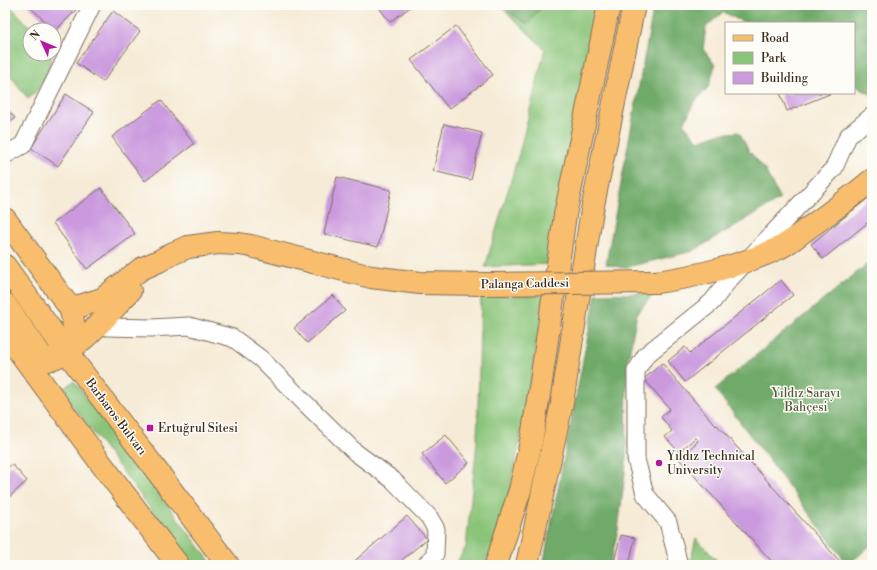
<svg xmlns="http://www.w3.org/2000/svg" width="877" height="570" font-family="'Libre Bodoni',serif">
	<rect width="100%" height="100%" fill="#fdfcf7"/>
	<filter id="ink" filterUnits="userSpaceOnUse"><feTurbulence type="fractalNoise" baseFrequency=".025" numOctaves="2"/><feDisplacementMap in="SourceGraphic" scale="8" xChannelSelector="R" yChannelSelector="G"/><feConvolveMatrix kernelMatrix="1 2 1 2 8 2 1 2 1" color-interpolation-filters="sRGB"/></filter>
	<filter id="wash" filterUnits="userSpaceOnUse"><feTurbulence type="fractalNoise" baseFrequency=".012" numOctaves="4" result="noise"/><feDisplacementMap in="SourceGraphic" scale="16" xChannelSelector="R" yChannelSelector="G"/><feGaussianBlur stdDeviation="0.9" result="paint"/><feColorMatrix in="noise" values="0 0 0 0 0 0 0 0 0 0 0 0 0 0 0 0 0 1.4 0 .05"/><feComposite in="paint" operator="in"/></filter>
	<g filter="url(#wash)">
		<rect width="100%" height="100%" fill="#f6ebd6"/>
		<g fill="#8ac479" stroke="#62774c">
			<path d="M5,5H9L33,30H30V54H51L52,55C48,72 42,88 28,99L5,68Z"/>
			<polygon points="499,5 602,5 549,264 485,267 520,150 545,49"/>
			<polygon points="545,295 523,426 508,499 487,565 455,565 466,547 477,442 481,296"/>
			<polygon points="74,381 213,565 193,565 61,390"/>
			<polygon points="696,538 721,565 690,565"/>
		</g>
		<g fill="#6faa69" stroke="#556a44">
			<polygon points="506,5 543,5 528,24 509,12"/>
			<polygon points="654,5 872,5 872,95 854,85 854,23 745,23 723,12 706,27 703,49 715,65 709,86 693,104 684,124 698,141 718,134 739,132 749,151 764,168 780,199 693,251 623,268 606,264"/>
			<polygon points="872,260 872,544 848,565 715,389"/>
			<polygon points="655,293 637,313 627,365 626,465 618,530 610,565 543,565 596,294"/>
		</g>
		<g id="blocks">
			<g fill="#ca99de">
				<polygon points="28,5 71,5 76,10 55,31"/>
				<polygon points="377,5 413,5 390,22"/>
				<polygon points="113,11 140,31 103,82 76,63"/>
				<polygon points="456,26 493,75 449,109 411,60"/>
				<polygon points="780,93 832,93 787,111"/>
				<polygon points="66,94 94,112 58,166 31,148"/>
				<polygon points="161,100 194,144 145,181 112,137"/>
				<polygon points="5,107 15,118 5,127"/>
				<polygon points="444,124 482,133 471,180 433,171"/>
				<polygon points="337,177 391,190 378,247 324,234"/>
				<polygon points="101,188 135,234 87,269 53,223"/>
				<polygon points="872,195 872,219 823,259 811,244"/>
				<polygon points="781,280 793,295 685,382 668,361 685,347 690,353"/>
				<polygon points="333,295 345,311 307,343 294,328"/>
				<polygon points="662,363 716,426 717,425 843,565 775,565 679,459 698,441 695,438 679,452 665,437 672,431 661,417 670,409 644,379"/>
				<polygon points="446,435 469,463 445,483 422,454"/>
				<polygon points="12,464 27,481 7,499 5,497 5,470"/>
				<polygon points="407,516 427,539 396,565 350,565"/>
				<polygon points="621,535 635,538 629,565 613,565"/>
			</g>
		</g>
	</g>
	<g filter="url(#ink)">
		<use href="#blocks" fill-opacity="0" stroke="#7c6e5e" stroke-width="1"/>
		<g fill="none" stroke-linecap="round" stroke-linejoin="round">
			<defs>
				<g id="minor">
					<polyline points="5,155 23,145 92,5"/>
					<polyline points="99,324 107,327 151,328 189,326 233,338 261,359 306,404 355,452 393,480 429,517 436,529 435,554 426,565"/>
					<polyline points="677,565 678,561 668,522 645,494 636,459 636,371 646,355 712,302 728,281 834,168 848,136 872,116"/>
				</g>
				<g id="major">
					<path d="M5,219L70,308C76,328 75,332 66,351"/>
					<polyline points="5,266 66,351 228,565"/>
					<path d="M656,282C694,277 744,265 779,248C788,244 796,237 804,231C827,215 850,198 872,180"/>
					<path d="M5,304L41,355L47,360C76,354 110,312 130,291"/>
					<polyline points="70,308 80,306 102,299 141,269 159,261 171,254 188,247 218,243 239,244 251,246 371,277 420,283 484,284"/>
					<polyline points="5,332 100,462 178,565"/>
				</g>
				<g id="highway">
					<polyline points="496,565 520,490 532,437 541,382 565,215 609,5"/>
					<polyline points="527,565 562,403 592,210 634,5"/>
				</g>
			</defs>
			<use href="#minor" stroke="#7c6e5e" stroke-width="19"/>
			<use href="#major" stroke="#7c6e5e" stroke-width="24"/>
			<use href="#highway" stroke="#7c6e5e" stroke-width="24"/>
			<use href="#minor" stroke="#fff" stroke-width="17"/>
			<use href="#major" stroke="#f9be6d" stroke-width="22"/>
			<use href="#highway" stroke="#f9be6d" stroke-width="22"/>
			<defs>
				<polyline id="major-bridge" points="484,284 656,282"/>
			</defs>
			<use href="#major-bridge" stroke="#7c6e5e" stroke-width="24" stroke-linecap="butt"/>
			<use href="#major-bridge" stroke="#f9be6d" stroke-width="22"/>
		</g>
	</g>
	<g fill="#b5179e" stroke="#fdfcf7" stroke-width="1.5">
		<rect x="146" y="424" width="8" height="8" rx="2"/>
		<circle cx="659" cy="463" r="4"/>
	</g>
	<g text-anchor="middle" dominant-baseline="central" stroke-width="3" stroke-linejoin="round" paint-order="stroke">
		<g font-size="12" fill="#3b2a1e" stroke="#fdfcf7">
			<text transform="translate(525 284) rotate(-1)">Palanga Caddesi</text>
			<text transform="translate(116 417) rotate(53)">Barbaros Bulvarı</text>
		</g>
		<g font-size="12" fill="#535839" stroke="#fdfcf7">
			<text x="806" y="393">Yıldız Sarayı<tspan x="806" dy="14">Bahçesi</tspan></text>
		</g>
		<g font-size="12" fill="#3b2a1e" stroke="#fdfcf7" text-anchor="start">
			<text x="158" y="428">Ertuğrul Sitesi</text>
			<text x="667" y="456">Yıldız Technical<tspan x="667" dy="14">University</tspan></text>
		</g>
	</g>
	<rect width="877" height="570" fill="none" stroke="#fdfcf7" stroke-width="20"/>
	<rect x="725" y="22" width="130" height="72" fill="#fdfcf7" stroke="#afa8a0"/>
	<rect x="733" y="35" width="20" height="6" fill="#f9be6d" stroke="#afa8a0"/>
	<text x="761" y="42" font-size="12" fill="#3b2a1e">Road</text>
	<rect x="733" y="52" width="20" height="12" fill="#8ac479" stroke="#afa8a0"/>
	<text x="761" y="62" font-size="12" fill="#3b2a1e">Park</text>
	<rect x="733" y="72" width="20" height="12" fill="#ca99de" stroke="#afa8a0"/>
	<text x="761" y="82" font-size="12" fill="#3b2a1e">Building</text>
	<g transform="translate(42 42) rotate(314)"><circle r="19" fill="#fdfcf7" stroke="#afa8a0"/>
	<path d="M0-3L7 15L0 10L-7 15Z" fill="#b5179e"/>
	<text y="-6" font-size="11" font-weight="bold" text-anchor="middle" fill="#3b2a1e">N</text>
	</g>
</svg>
